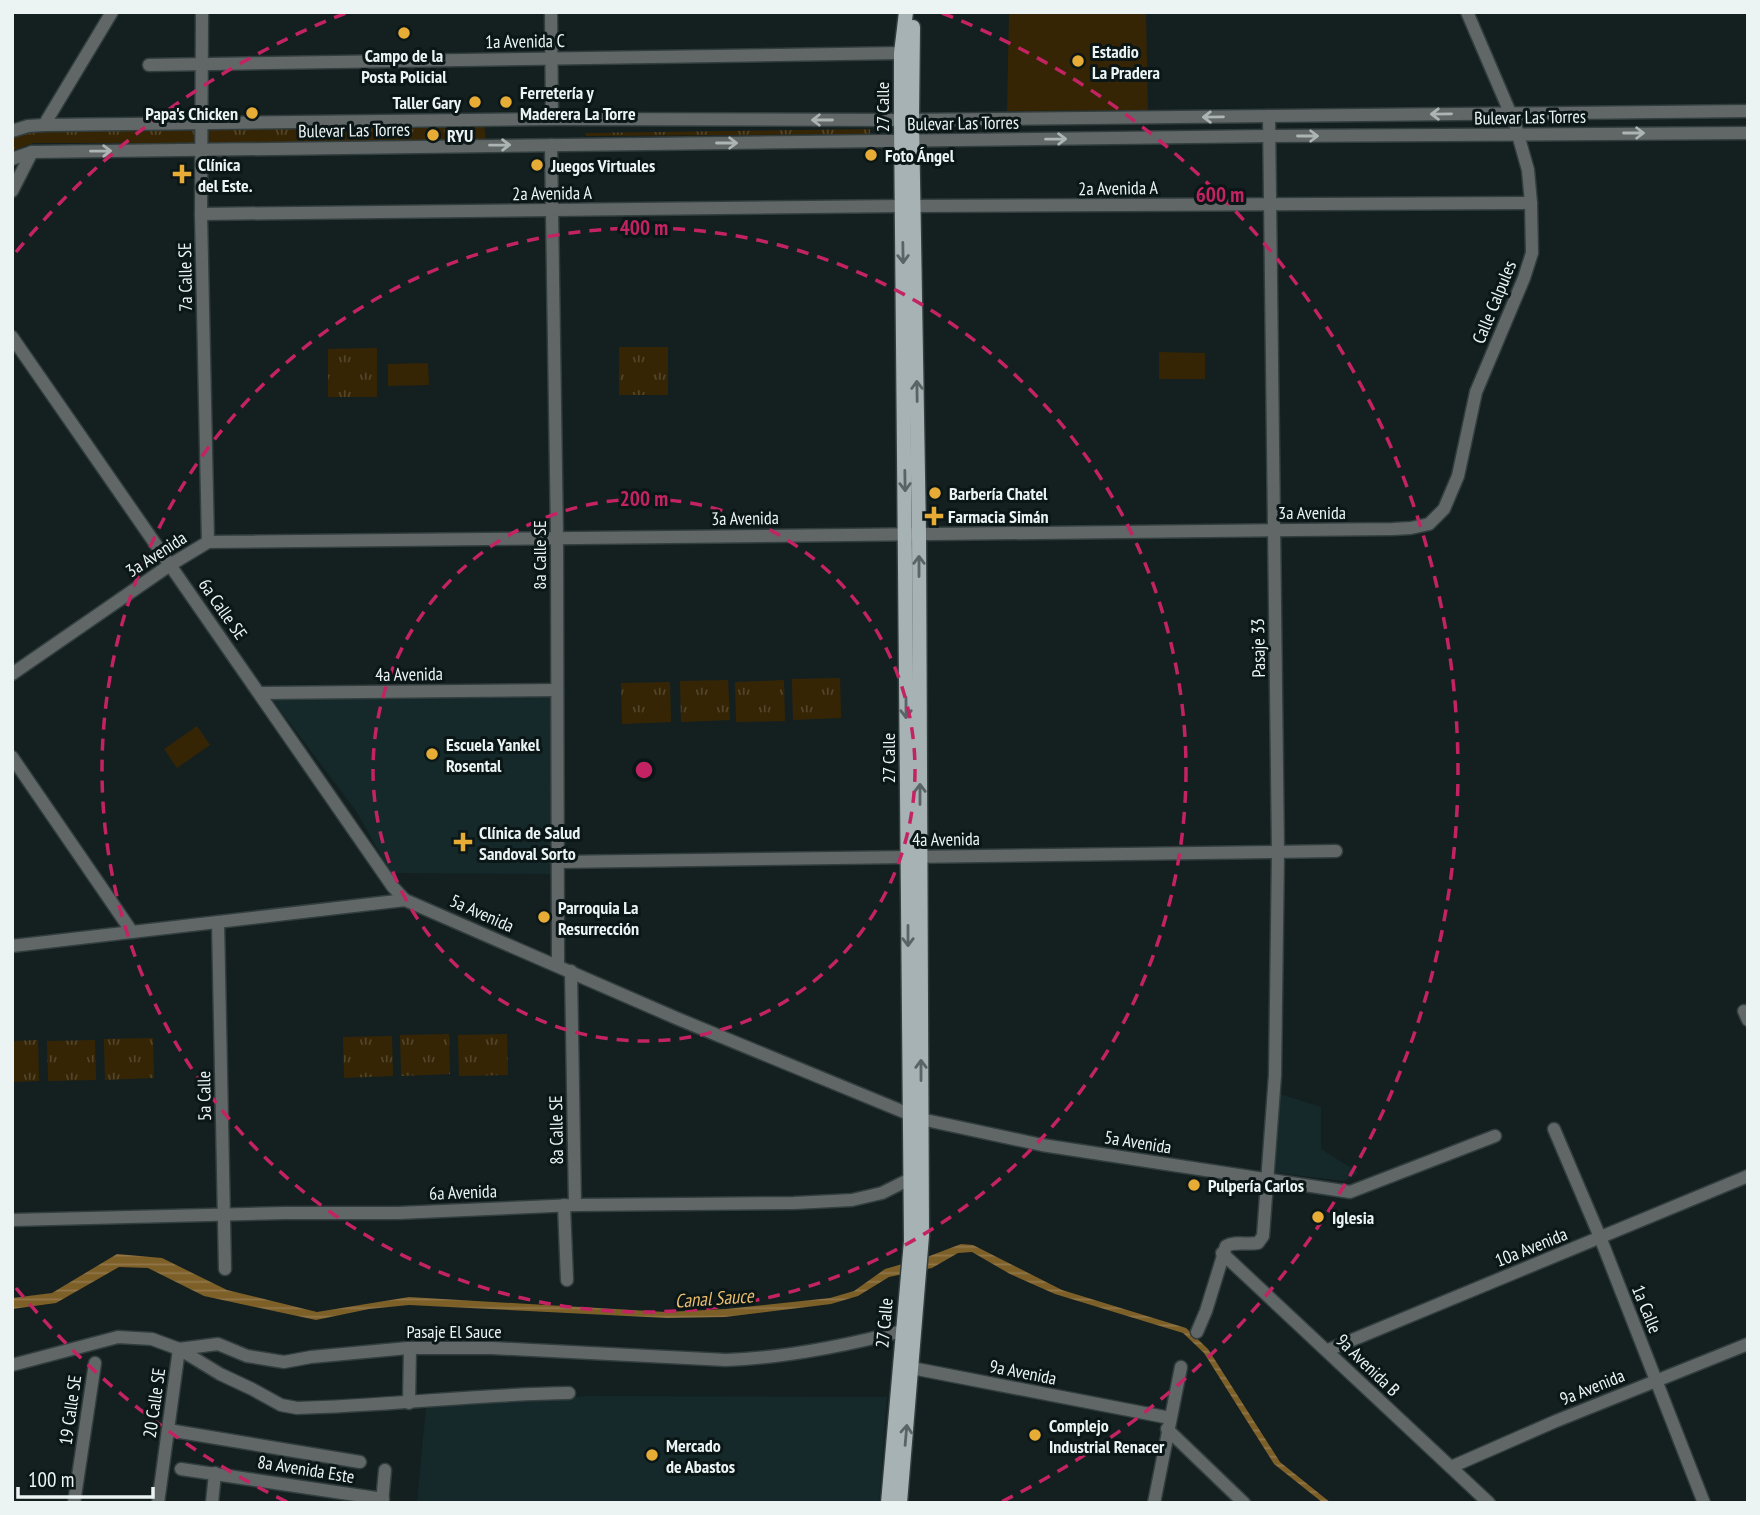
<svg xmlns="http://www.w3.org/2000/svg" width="1760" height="1515" font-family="'PT Sans Narrow',sans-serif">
	<defs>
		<pattern id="grass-tufts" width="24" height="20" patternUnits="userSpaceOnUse" patternTransform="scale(1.75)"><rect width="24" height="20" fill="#352505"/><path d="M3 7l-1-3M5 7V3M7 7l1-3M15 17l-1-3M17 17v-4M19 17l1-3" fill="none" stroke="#52452a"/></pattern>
		<pattern id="water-rules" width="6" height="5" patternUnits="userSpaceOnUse" patternTransform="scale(1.75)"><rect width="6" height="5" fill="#7d5f28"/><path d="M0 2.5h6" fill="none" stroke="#907648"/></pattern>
	</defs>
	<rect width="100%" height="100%" fill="#141f20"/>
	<g fill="#15292b">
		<polygon points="551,694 552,874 391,873 356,811 271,698"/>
		<polygon points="1277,1093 1321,1107 1321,1149 1359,1173 1344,1181 1270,1172"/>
		<polygon points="587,1396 887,1397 879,1503 417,1503 426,1407"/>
	</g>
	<g fill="url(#grass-tufts)">
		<polygon points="484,124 486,143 33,143 12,151 12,135 27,131 182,131"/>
		<polygon points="870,129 870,134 586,136 585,133"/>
		<rect x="619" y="347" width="49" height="48"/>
		<polygon points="377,348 377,397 328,397 328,349"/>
		<polygon points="840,678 841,718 793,720 792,679"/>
		<polygon points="728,680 730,720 681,722 680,681"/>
		<polygon points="784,680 785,721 736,722 735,682"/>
		<polygon points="670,682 671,722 622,724 621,683"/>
		<polygon points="449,1034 450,1074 401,1076 400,1035"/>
		<polygon points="507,1034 508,1075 459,1076 458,1035"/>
		<polygon points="392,1036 393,1076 344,1078 343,1037"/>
		<polygon points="153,1038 154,1078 105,1080 104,1039"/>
		<polygon points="38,1040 39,1081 12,1082 12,1041"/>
		<polygon points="95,1040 96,1080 48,1081 47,1041"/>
	</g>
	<g fill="#352505">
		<polygon points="1009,12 1146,12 1148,110 1007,111"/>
		<polygon points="1159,352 1205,353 1205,379 1159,379"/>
		<polygon points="428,363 429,385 388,386 388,364"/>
		<polygon points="197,726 210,745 177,768 164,749"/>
		<polygon points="12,1050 35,1050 36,1072 12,1072"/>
	</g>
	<polygon fill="url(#water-rules)" points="961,1244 973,1245 1062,1290 1186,1328 1208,1349 1280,1462 1331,1503 1323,1503 1274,1464 1204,1353 1183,1333 1055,1294 1010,1274 972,1252 958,1253 932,1268 889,1277 858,1296 831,1304 725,1317 667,1318 409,1305 369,1309 316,1320 204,1296 148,1268 119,1267 56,1303 12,1309 12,1298 52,1293 117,1254 162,1258 227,1290 317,1312 409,1297 666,1312 726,1309 830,1298 854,1291 885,1269 927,1257"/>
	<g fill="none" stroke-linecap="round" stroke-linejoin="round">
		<defs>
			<g id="minor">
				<polyline points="202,12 201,214 208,542"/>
				<polyline points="551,12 552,119"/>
				<polyline points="149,65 901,53"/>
				<polyline points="44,125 112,12"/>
				<polyline points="12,131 28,126 44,125 552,119 901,120 1748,111"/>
				<polyline points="551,145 557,537 558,966"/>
				<polyline points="12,159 32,152 1269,136 1748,133"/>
				<polyline points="12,191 32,152"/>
				<polyline points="914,206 1531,203"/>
				<polyline points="201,214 902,206"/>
				<polyline points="12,337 393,887 405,900"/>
				<polyline points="12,674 170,565 208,542 1393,529 1411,528 1429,524 1444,509 1458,476 1476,392 1524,278 1532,253 1531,203 1528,170 1515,124 1467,12"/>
				<polyline points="261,693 557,690"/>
				<polyline points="12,757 132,932"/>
				<polyline points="558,862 1336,851"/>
				<polyline points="218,922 225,1269"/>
				<polyline points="12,946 405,900 676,1018 921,1119 1042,1145 1350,1192 1495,1136"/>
				<polyline points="571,971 575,1205"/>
				<polyline points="1744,1011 1748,1020"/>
				<polyline points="1554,1129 1600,1237 1704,1503"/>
				<polyline points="564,1205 567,1280"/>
				<polyline points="12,1220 285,1213 398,1213 575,1205 794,1203 852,1200 882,1193 910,1179"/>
				<polyline points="1222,1253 1489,1503"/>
				<path d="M1197,1332L1206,1311L1226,1246C1234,1241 1248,1245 1258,1243L1263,1236L1275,1075L1278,852L1269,116"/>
				<polyline points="1328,1350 1748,1176"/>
				<path d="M12,1365L118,1337L152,1339L179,1349L218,1344L247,1356L284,1362L311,1357L408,1348H492L726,1360C786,1358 844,1346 902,1331"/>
				<polyline points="912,1368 1170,1418"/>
				<polyline points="409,1403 410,1348"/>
				<polyline points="1167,1429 1244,1503"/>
				<polyline points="168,1430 360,1462"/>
				<polyline points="1451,1467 1556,1421 1748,1344"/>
				<polyline points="181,1469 383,1499"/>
				<polyline points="74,1503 95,1363"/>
				<path d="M158,1503L179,1349L220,1374L252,1389L281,1405L297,1408C388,1406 478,1394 569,1393"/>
				<polyline points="212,1503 215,1473"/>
				<polyline points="382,1503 385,1470"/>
				<polyline points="1154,1503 1181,1367"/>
			</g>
			<g id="major">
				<polyline points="888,1503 911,1241 901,120 901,53 906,12"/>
				<polyline points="900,1503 922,1236 919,533 912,120 913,27"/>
			</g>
		</defs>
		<use href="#minor" stroke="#323d3e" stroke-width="15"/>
		<use href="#major" stroke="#323d3e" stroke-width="17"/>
		<use href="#minor" stroke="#616767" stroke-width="12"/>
		<use href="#major" stroke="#a6b2b3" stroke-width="14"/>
	</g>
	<defs><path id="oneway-shaft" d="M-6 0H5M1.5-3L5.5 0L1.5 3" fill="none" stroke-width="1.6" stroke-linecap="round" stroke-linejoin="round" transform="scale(1.75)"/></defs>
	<g stroke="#adb4b4">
		<use href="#oneway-shaft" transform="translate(1441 114) rotate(179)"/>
		<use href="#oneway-shaft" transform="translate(1213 117) rotate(179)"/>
		<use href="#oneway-shaft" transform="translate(822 120) rotate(-180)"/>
		<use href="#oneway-shaft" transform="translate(1634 133)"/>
		<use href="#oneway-shaft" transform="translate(1308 136)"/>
		<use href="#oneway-shaft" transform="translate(1056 139) rotate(-1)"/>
		<use href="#oneway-shaft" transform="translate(727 143)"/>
		<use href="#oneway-shaft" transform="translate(500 145) rotate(-1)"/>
		<use href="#oneway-shaft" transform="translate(101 151) rotate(-1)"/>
	</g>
	<g stroke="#586465">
		<use href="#oneway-shaft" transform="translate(903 253) rotate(89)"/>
		<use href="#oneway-shaft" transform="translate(917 391) rotate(-91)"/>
		<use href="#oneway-shaft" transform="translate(905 481) rotate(89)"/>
		<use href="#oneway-shaft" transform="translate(919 566) rotate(-90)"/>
		<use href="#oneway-shaft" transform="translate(906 708) rotate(90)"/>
		<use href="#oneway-shaft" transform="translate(920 794) rotate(-90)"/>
		<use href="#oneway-shaft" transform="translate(908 936) rotate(90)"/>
		<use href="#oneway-shaft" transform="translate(921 1070) rotate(-90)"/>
		<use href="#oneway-shaft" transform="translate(906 1435) rotate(-85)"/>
	</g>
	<g fill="none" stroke="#c42363" stroke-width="3.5" stroke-dasharray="12 9">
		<circle cx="644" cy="770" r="271"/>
		<circle cx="644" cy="770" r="542"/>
		<path d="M287 1502A814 814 0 0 1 16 1288M16 252A814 814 0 0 1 346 13M942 13A814 814 0 0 1 1001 1502"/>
	</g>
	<g fill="#e7ac36" stroke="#0b1617" stroke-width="2.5">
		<circle cx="404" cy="33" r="7"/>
		<circle cx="1078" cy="61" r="7"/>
		<circle cx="475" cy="102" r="7"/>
		<circle cx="506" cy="102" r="7"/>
		<circle cx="252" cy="113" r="7"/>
		<circle cx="433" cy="135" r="7"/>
		<circle cx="871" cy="155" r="7"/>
		<circle cx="537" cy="165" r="7"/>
		<path d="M178.5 163.5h7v7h7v7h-7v7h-7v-7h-7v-7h7z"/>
		<circle cx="935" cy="493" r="7"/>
		<path d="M930.5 505.5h7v7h7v7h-7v7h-7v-7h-7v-7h7z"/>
		<circle cx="432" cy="754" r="7"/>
		<path d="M459.5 831.5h7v7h7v7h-7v7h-7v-7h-7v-7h7z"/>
		<circle cx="544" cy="917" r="7"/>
		<circle cx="1194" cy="1185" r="7"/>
		<circle cx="1318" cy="1217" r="7"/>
		<circle cx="1035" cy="1435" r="7"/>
		<circle cx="652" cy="1455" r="7"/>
	</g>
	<g text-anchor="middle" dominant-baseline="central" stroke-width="6" stroke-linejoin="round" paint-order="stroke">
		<g font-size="18" fill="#ebf3f3" stroke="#0b1617">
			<text transform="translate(525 41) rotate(-1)">1a Avenida C</text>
			<text transform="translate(882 107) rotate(-90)">27 Calle</text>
			<text transform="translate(1530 117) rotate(-1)">Bulevar Las Torres</text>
			<text transform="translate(963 123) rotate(-1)">Bulevar Las Torres</text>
			<text transform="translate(354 130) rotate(-1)">Bulevar Las Torres</text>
			<text transform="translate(1118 188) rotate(-1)">2a Avenida A</text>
			<text transform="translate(552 193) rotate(-1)">2a Avenida A</text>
			<text transform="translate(185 277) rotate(-91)">7a Calle SE</text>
			<text transform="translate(1494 302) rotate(-68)">Calle Calpules</text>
			<text x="1312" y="512">3a Avenida</text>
			<text transform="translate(745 518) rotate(-1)">3a Avenida</text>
			<text transform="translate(156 554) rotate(-33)">3a Avenida</text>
			<text transform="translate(539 555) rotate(-90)">8a Calle SE</text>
			<text transform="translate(223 609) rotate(55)">6a Calle SE</text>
			<text transform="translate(1258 648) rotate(-91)">Pasaje 33</text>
			<text transform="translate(409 674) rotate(-1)">4a Avenida</text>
			<text transform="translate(888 758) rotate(-90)">27 Calle</text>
			<text transform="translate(946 839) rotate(-1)">4a Avenida</text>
			<text transform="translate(482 913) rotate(24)">5a Avenida</text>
			<text transform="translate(204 1096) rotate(-91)">5a Calle</text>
			<text transform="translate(556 1130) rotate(-91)">8a Calle SE</text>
			<text transform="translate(1138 1142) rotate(9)">5a Avenida</text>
			<text transform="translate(463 1192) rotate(-2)">6a Avenida</text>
			<text transform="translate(1531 1247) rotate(-22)">10a Avenida</text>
			<text transform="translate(1647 1309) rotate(68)">1a Calle</text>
			<text transform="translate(884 1323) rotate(-85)">27 Calle</text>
			<text x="454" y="1331">Pasaje El Sauce</text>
			<text transform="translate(1368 1365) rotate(44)">9a Avenida B</text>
			<text transform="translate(1023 1372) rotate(11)">9a Avenida</text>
			<text transform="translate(1592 1387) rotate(-22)">9a Avenida</text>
			<text transform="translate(154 1403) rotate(-82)">20 Calle SE</text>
			<text transform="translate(70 1410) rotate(-82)">19 Calle SE</text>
			<text transform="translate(306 1469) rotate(9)">8a Avenida Este</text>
		</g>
		<g font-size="18" font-weight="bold" fill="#ebf3f3" stroke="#0b1617" text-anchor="start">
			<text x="1092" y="51">Estadio<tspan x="1092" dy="21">La Pradera</tspan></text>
			<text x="404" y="55" text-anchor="middle">Campo de la<tspan x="404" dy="21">Posta Policial</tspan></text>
			<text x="520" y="92">Ferretería y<tspan x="520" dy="21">Maderera La Torre</tspan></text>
			<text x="461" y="102" text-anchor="end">Taller Gary</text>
			<text x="238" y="113" text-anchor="end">Papa's Chicken</text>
			<text x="447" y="135">RYU</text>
			<text x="885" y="155">Foto Ángel</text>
			<text x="198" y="164">Clínica<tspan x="198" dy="21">del Este.</tspan></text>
			<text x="551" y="165">Juegos Virtuales</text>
			<text x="949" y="493">Barbería Chatel</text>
			<text x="948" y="516">Farmacia Simán</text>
			<text x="446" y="744">Escuela Yankel<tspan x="446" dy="21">Rosental</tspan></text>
			<text x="479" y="832">Clínica de Salud<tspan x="479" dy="21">Sandoval Sorto</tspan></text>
			<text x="558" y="907">Parroquia La<tspan x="558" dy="21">Resurrección</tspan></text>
			<text x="1208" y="1185">Pulpería Carlos</text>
			<text x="1332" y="1217">Iglesia</text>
			<text x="1049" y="1425">Complejo<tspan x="1049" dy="21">Industrial Renacer</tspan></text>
			<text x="666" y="1445">Mercado<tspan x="666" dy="21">de Abastos</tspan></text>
		</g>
		<g font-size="19" font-style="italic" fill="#ecbe6e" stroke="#0b1617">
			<text transform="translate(714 1298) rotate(-4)">Canal Sauce</text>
		</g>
	</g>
	<circle cx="644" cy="770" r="10" fill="#c42363" stroke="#0b1617" stroke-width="3.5"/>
	<g font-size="21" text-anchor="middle" font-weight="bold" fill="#c42363" stroke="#0b1617" stroke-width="6" stroke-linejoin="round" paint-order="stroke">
		<text x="1220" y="202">600 m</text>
		<text x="644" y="235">400 m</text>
		<text x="644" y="506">200 m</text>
	</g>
	<rect width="1760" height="1515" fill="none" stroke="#ebf3f3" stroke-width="28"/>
	<path d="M18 1487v10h135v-10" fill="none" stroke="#ebf3f3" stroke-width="3.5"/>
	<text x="28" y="1487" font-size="21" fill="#ebf3f3" stroke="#0b1617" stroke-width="5" paint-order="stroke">100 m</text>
</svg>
